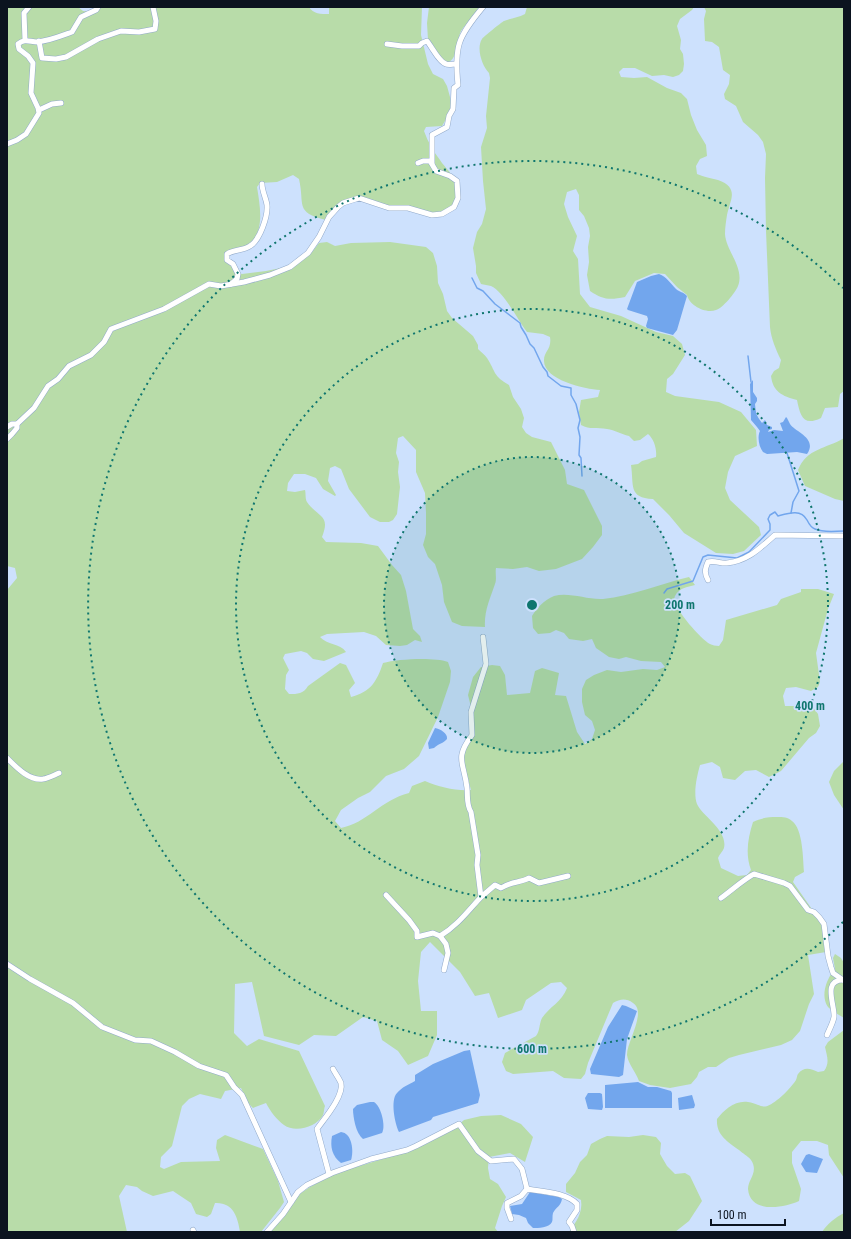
<svg xmlns="http://www.w3.org/2000/svg" width="851" height="1239" font-family="'Roboto Condensed',sans-serif">
	<rect width="100%" height="100%" fill="#cde1fd"/>
	<g fill="#b8dca9">
		<path d="M7,7H78L83,11L94,12L99,7H309C313,14 321,14 329,14V7H422L421,35L428,64L433,74L443,79L447,86L450,97L452,109L442,126L426,127L424,131C428,142 433,151 440,160C445,168 453,173 455,183C463,219 433,214 409,210C401,209 392,208 385,206C374,202 361,196 349,200C344,201 330,216 326,220C294,212 305,205 299,179L293,175L277,182L260,183L257,187C260,206 266,235 246,246C239,250 232,252 225,255L237,272L242,274L266,271L286,267L301,256L312,252L319,243L327,242L335,246L351,243L390,242L426,247L433,253L437,266L438,283L443,294L447,311L452,318L473,336L478,345V349C481,352 485,355 487,358C496,372 493,376 509,385L513,397L521,409L524,418L522,427L526,433L532,437L551,442L565,470L567,484L584,490L602,526V535L593,547L582,559L556,569L539,571L527,567L513,569L496,568C495,573 497,579 495,584C490,599 484,611 485,627L462,626L452,622L444,602L442,585L435,564L428,557L423,545L426,534V513L425,493L416,472V450L403,436L398,438L396,453L399,462L398,472L400,487L397,514L393,520L389,522H380L370,517L349,489L341,469L335,466L330,468L328,481L336,495L335,496L323,489L316,478L305,474H294L288,483L287,491L295,492L305,490C306,493 305,499 307,502C318,518 331,514 322,537L326,542L361,543L378,546L392,565L401,575L406,591L413,629L420,636L422,642L415,640L407,645L400,646L386,645L376,636L364,632L327,634L320,637C327,645 340,643 346,652L324,661L313,659L307,653L301,651L285,654L283,658L289,670L286,675L285,689L289,694C298,694 303,694 308,686L340,663L346,665L355,683L349,690L351,697C371,692 377,681 383,663C398,659 434,657 448,662L451,671L450,682L438,717L419,756L404,769L386,776L370,792L358,798L341,810L335,821L341,828C367,823 381,800 409,793L412,786L425,781C439,787 455,791 471,790L463,761L466,745L474,734L473,715L468,695L473,677L481,667L492,665L500,666L505,675L507,695L530,693L535,671L542,668L559,673L555,695L566,696L577,732L585,744L592,739L595,730L592,721L585,715L582,702V689L586,680L594,675L607,670L621,672L643,669L657,670L665,667L661,662L641,661L626,657L619,659L609,657L596,648L592,639L583,641L569,639L564,633L556,630L550,633L538,634L533,628L532,616C537,608 544,600 554,596C570,592 587,600 603,599C632,596 660,584 689,577L695,585C687,587 679,588 675,596C670,605 701,639 710,644C712,645 716,646 719,646L723,640L726,620L777,605L781,599L801,592V589H818L834,594L828,609L816,653L820,682L818,687L811,691L796,687L786,688L783,696L785,706H812L818,714L820,726L816,733L809,738L781,771L769,777L756,770L745,771L735,780L723,778L720,767L712,762L700,765C697,776 693,793 697,804C702,816 728,830 724,848C723,851 719,855 718,858L721,868L738,876L747,875L751,870C745,854 748,838 753,822C761,818 768,817 777,817C783,817 788,817 792,821C803,829 803,859 804,872L795,877L793,882L823,925L826,952L808,955L814,994L809,1004L800,1031L792,1040L781,1045L739,1055L729,1058L716,1067H708L699,1072L697,1077L691,1084L670,1088L650,1085L639,1081C636,1072 628,1064 627,1055C627,1041 647,1012 633,1003C626,998 620,999 613,1003L588,1063L585,1074L581,1079L564,1078L553,1071L513,1074L506,1071L502,1062L505,1053L536,1036C540,1031 539,1024 542,1018C549,1007 562,1002 567,988L561,982L551,983L526,1000L522,1010L498,1018L489,993L475,996L460,972L430,942L421,952L418,981L421,1011H437V1035L428,1056L408,1065L398,1051L382,1040L377,1021L363,1017L336,1036L314,1035L299,1045L264,1036L252,982L235,984L234,1033L247,1046L259,1039L299,1051L325,1106C324,1108 324,1113 323,1115C317,1127 295,1133 284,1125C277,1120 270,1111 266,1103L253,1108L248,1103L241,1088L225,1091L221,1099L200,1094L189,1099L182,1106L172,1146L161,1157L160,1167L164,1169L181,1162L220,1161L216,1148L217,1140L225,1135L263,1149L278,1181L284,1202L280,1208L261,1232H240C238,1217 233,1202 215,1203L211,1214L207,1217L196,1214L191,1203L173,1191L153,1196L142,1191L137,1187L126,1185L119,1196L127,1232H7V590L17,578L15,568L7,566Z"/>
		<path d="M429,7H487C478,15 467,21 461,31C456,42 459,56 448,63L442,61L428,40L427,23Z"/>
		<path d="M527,7H694L692,10L680,19L677,26L681,40L680,49L683,54L684,64L683,71L679,75L673,77L664,75L652,76L635,68H623L619,72L621,77L634,78L647,77L667,88L681,93L687,99L691,115L697,130L706,145L707,156L700,159L696,166L697,174C704,177 711,178 718,180C740,188 730,200 727,215C726,221 725,228 725,234C726,251 745,268 738,286C735,293 723,308 716,310C705,314 689,305 687,295L677,287L665,274L654,273L635,281L625,297C610,300 603,300 590,291L587,275L589,262L588,247L590,236L589,228L584,216L579,210V195L576,189L567,192L564,204L568,217L577,236L573,251L578,259L580,294L590,307L621,316L656,332L673,336L682,344L685,355L673,374L667,379L666,392L675,396L719,402L741,412L756,430L757,446L735,456L728,472L725,488L730,500L759,527L761,535L744,551L733,554L716,553L684,533L669,515L653,499C628,498 634,485 631,465L638,464L642,461L656,457C657,449 654,439 648,434L640,440L634,441L629,436C621,434 615,430 607,429C597,427 590,430 581,425L579,412L581,400L598,397L600,390C585,389 543,380 544,360C544,351 552,349 550,337L543,334L527,332C518,320 504,292 491,286C488,285 484,285 481,284L476,273V266L473,248L477,232L482,224L486,209L483,181L481,147L487,128L486,116L490,78L489,73C482,66 476,48 482,39C483,37 502,22 504,21C511,18 518,18 525,14Z"/>
		<path d="M704,7L844,8V391L840,394L838,407L825,408L821,418C803,427 800,415 797,400C782,396 773,392 771,376L774,371L779,368L781,360C776,350 771,338 770,327L766,231L765,178L766,154L763,142L758,135L743,122L736,106L725,99L724,94L729,84L730,75L723,70L719,47L712,42L705,41L704,19L706,11Z"/>
		<path d="M844,438V501L835,499L805,486L798,470C807,448 826,449 844,438Z"/>
		<polygon points="844,761 844,810 834,795 829,782 834,771"/>
		<path d="M835,954L841,958L844,963V1018C839,1015 832,1011 828,1007C820,995 827,978 835,969L833,958Z"/>
		<path d="M844,1030V1178L829,1155L828,1145L817,1141H801L792,1152V1163L801,1189L799,1201C784,1208 750,1214 748,1189C748,1179 759,1172 751,1160C747,1155 743,1154 739,1150C727,1141 716,1135 717,1119C724,1110 735,1100 748,1102C762,1104 762,1112 777,1100C782,1097 793,1085 796,1080C797,1078 797,1075 798,1074C804,1066 811,1069 818,1072L824,1071C830,1063 827,1056 825,1047L828,1042Z"/>
		<polygon points="501,1115 521,1124 533,1137 525,1162 510,1153 489,1157 488,1168 490,1179 498,1184 506,1197 502,1206 495,1228 498,1232 270,1232 294,1201 301,1193 310,1187 333,1174 409,1151 426,1144 455,1128 464,1120 481,1116"/>
		<path d="M643,1135L656,1137L661,1143L660,1154L667,1166L675,1174L685,1173L690,1176L702,1201L689,1221L675,1232H569C576,1222 583,1213 581,1200L566,1192V1184L575,1173L580,1162L587,1155L591,1144L600,1139L607,1136L629,1137Z"/>
		<path d="M844,1213V1232H822C827,1224 836,1217 844,1213Z"/>
	</g>
	<g fill="#72a6ed">
		<path d="M659,274C667,277 670,283 676,289C679,292 684,292 687,296L677,330L673,335L647,328L646,326L648,319L647,316L628,310L627,309L637,282L651,276Z"/>
		<path d="M753,380V392L757,398V401L755,404C756,414 756,415 762,423L765,420L767,425L772,427V429L769,430L768,432L774,430L783,431L780,423L783,422L786,417L787,418C788,420 789,422 790,424C795,432 818,438 807,454L797,452L767,454L763,452C759,447 757,437 760,431L757,427L751,420L750,384Z"/>
		<path d="M435,728C440,729 448,733 447,739C443,744 439,743 434,748L429,749L428,743Z"/>
		<polygon points="622,1005 626,1006 637,1011 627,1039 623,1075 619,1077 591,1074 590,1069 608,1027"/>
		<path d="M470,1050L480,1095L478,1103L433,1117L431,1120L399,1132C395,1124 390,1100 397,1093C402,1087 408,1085 415,1081V1075L433,1064L464,1051Z"/>
		<polygon points="638,1082 648,1087 657,1087 671,1091 672,1093 672,1108 605,1108 605,1085"/>
		<polygon points="588,1093 600,1093 602,1094 603,1107 602,1110 588,1109 585,1098"/>
		<polygon points="692,1095 695,1105 694,1108 679,1110 678,1098"/>
		<path d="M370,1102H374C381,1106 386,1126 382,1133L363,1139C356,1134 353,1117 353,1109L357,1105Z"/>
		<path d="M341,1132C352,1133 354,1151 351,1160L341,1163C332,1156 330,1147 332,1136Z"/>
		<polygon points="809,1154 823,1159 817,1173 806,1172 801,1164 806,1155"/>
		<path d="M530,1192L559,1197L562,1199C561,1206 556,1207 553,1213C552,1216 553,1220 552,1222C549,1228 538,1228 533,1228L528,1223L526,1218L519,1215L512,1214L510,1206L522,1204Z"/>
	</g>
	<g fill="none" stroke-linecap="round" stroke-linejoin="round">
		<g stroke="#72a6ed" stroke-width="1.5">
			<polyline points="472,278 477,288 483,291 495,304 520,323 521,327 526,335 530,344 534,348 543,367 547,372 548,376 561,386 571,388 571,395 576,404 580,420 578,428 580,437 579,455 581,458 582,476"/>
			<polyline points="748,356 751,382"/>
			<polyline points="787,453 799,491 793,502 791,513"/>
			<path d="M664,593L667,589L693,581L703,557L708,555L737,558L749,552L770,530V524L768,519L770,515L775,512L778,516C789,513 801,509 807,520C809,524 812,528 815,529C824,533 835,531 844,531"/>
		</g>
		<defs>
			<g id="minor">
				<polyline points="25,40 24,13 29,7"/>
				<polyline points="39,41 42,58 56,59 66,57 98,39 121,31 139,32 155,29 156,21 153,7"/>
				<path d="M387,44L402,46H419L422,43L427,41C432,47 439,62 446,64C448,65 453,64 456,64"/>
				<polyline points="39,110 52,104 61,103"/>
				<path d="M7,144L17,140L26,134L39,113L38,108L31,93L33,63L28,56L19,49L18,44C25,38 30,42 37,42C49,41 61,36 72,32L81,17L96,10L98,7"/>
				<path d="M432,163V135L447,127L449,116L453,109L454,88L458,85C454,46 458,37 483,7"/>
				<path d="M231,284L237,279L238,274L233,264L227,260V254C234,249 243,251 250,246C260,240 268,216 267,205C266,198 262,191 262,184"/>
				<polyline points="7,427 12,424 17,424"/>
				<polyline points="7,439 12,434 17,428 17,424 34,408 48,386 58,379 69,366 91,355 104,342 111,329 164,309 209,284 221,286 244,282 270,275 290,267 308,253 319,237 329,217 338,207 343,203 359,198 389,208 408,208 432,215 442,214 454,207 458,198 457,181 450,176 436,171 430,161 423,161 418,163"/>
				<path d="M708,580C704,573 705,569 708,562C715,560 721,564 727,563C748,561 760,548 775,535L844,536"/>
				<path d="M7,758C16,767 29,781 43,779C49,778 54,775 59,773"/>
				<polyline points="386,895 409,920 417,931 417,937 433,933 440,936 446,944 448,953 444,970"/>
				<path d="M481,897L495,885L501,888C512,881 520,883 529,878L539,883L568,876"/>
				<path d="M721,898C731,891 744,879 754,874L784,883L790,886L808,910L814,912L819,917L824,924L828,956L831,967L833,973L843,980"/>
				<path d="M440,936C457,926 468,911 481,897L477,865L478,855L471,812C466,804 468,796 467,788C464,762 454,759 472,735L471,712L486,664L483,637"/>
				<polyline points="7,964 30,979 73,1003 102,1027 135,1040 151,1041 175,1052 199,1066 226,1075 234,1087 242,1095 291,1202"/>
				<path d="M827,1035C829,1030 833,1023 834,1017C835,1005 822,980 843,980"/>
				<path d="M329,1174L317,1129C324,1119 344,1096 341,1083C339,1078 335,1073 333,1069"/>
				<path d="M511,1219L507,1208V1203L521,1196L527,1189C542,1192 566,1192 577,1204V1210L569,1222L572,1226L574,1232"/>
				<polyline points="193,1230 194,1232"/>
				<polyline points="267,1232 283,1214 298,1192 307,1185 332,1173 371,1159 407,1150 416,1146 459,1124 478,1151 491,1161 514,1159 522,1169 527,1189"/>
			</g>
		</defs>
		<use href="#minor" stroke="#92aaca" stroke-width="6"/>
		<use href="#minor" stroke="#fff" stroke-width="5"/>
	</g>
	<circle cx="532" cy="605" r="148" fill="#0f766e" fill-opacity=".12"/>
	<g fill="none" stroke="#0f766e" stroke-width="2" stroke-dasharray="2 4">
		<circle cx="532" cy="605" r="148"/>
		<circle cx="532" cy="605" r="296"/>
		<path d="M843 922A444 444 0 1 1 843 288"/>
	</g>
	<circle cx="532" cy="605" r="6" fill="#0f766e" stroke="#cde1fd" stroke-width="2"/>
	<g font-size="12" text-anchor="middle" font-weight="bold" fill="#0f766e" stroke="#cde1fd" stroke-width="3.5" stroke-linejoin="round" paint-order="stroke">
		<text x="680" y="609">200 m</text>
		<text x="810" y="710">400 m</text>
		<text x="532" y="1053">600 m</text>
	</g>
	<rect width="851" height="1239" fill="none" stroke="#0b131f" stroke-width="16"/>
	<path d="M711 1219v6h74v-6" fill="none" stroke="#0b131f" stroke-width="2"/>
	<text x="717" y="1219" font-size="12" fill="#0b131f" stroke="#cde1fd" stroke-width="3" paint-order="stroke">100 m</text>
</svg>
